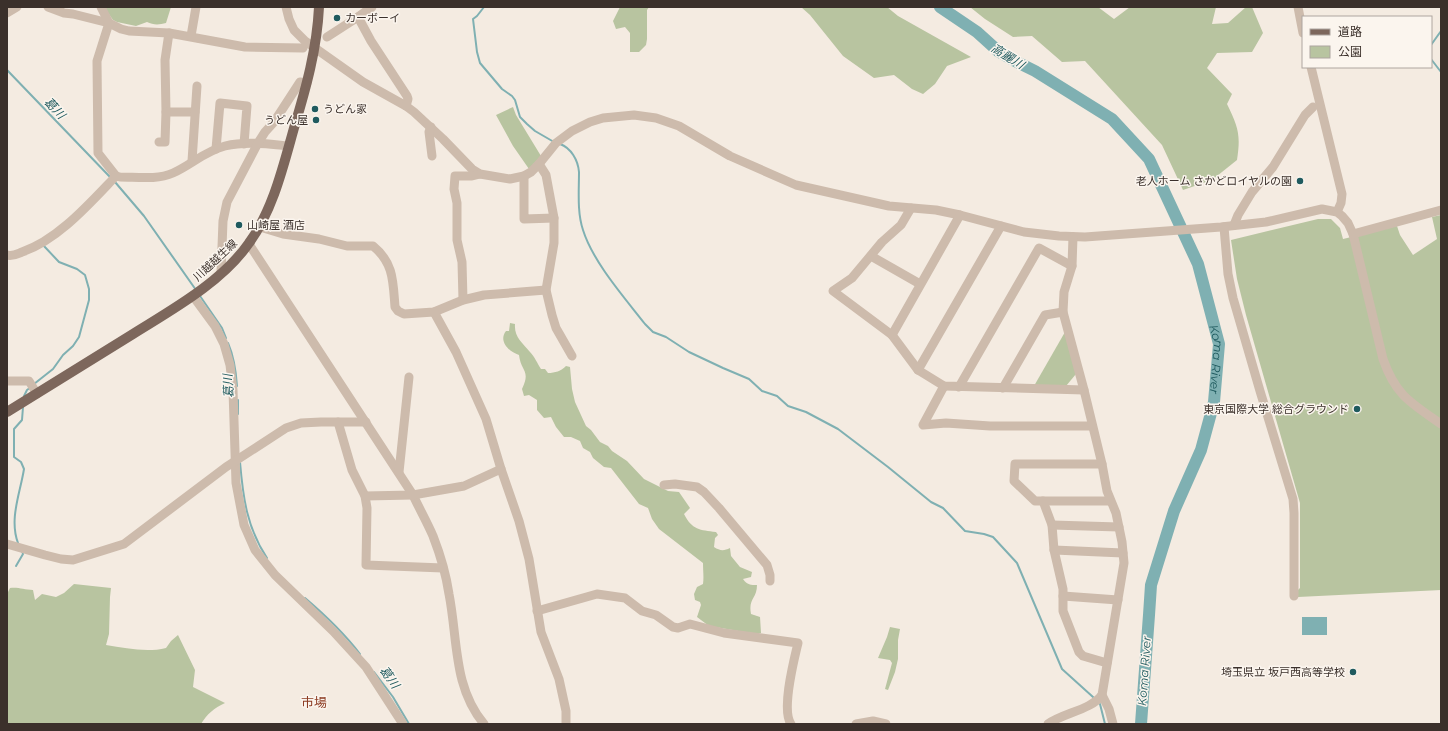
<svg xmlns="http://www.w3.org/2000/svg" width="1448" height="731" font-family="Montserrat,'Noto Sans JP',sans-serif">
	<rect width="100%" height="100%" fill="#f4ebe1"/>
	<g fill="#b8c4a0">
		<path d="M104,7H171L166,23C159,25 153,25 147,22L136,26L117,22L113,20Z"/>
		<polygon points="620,7 649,7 647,10 647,39 646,45 639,52 630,52 630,33 625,27 616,29 613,21"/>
		<polygon points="801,7 887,7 898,16 971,57 947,66 935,84 923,94 912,89 894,75 874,78 843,56 810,15"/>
		<path d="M970,7H1098L1114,19L1130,7H1216L1212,24L1228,23L1246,7H1252L1263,33L1252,52L1217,53L1207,68L1232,94L1227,104C1238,127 1241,134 1237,160L1212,180L1183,190L1162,145L1085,61L1062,62L1032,36L1013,37L985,19Z"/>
		<polygon points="513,107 516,115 541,156 529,169 513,146 496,115"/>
		<polygon points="1441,215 1441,590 1298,597 1298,590 1300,588 1300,503 1246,315 1237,279 1231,240 1318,219 1331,219 1340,228 1343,239 1397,226 1400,235 1413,255 1437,239 1432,217"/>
		<path d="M510,323L515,324C514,337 522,342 530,352C535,357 537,363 541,369H545L548,373C555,373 561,371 566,366L570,367L572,389L575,402L586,426L591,430L600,442L608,446L612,451L627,461L644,479L668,491L679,492L690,508L684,514C692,530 700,530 716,532L718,535L715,538L714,547C720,551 724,551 730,548L731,556L740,567L752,572L751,577L743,579C747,585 751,585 757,585C757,599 748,598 751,614L760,617L761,633L756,634L709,626L697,617L701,605L700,602L695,600L694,594L697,587L703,584C704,577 703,571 703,563L659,529L652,519L648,508L639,504L611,468L604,467L593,458L590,452L583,448L580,441L571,437H564L556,427L551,417L544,418L537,410V400L529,395L524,396L522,389C531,370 521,372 519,355C509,352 498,341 506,331H509Z"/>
		<polygon points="1065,332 1076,374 1066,386 1034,386"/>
		<path d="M74,584L111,588L110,597L109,634L106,645C126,648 146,653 166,648L171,641L178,635L195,670L193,687L225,703C214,708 207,714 201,724H7V594L10,588C19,587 24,590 33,590L35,600L42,594L56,597L64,593Z"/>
		<polygon points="890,627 900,629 898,640 898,659 895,672 888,690 885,689 892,663 890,660 878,658 887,637"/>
	</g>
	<rect fill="#7fb0b2" x="1302" y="617" width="25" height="18"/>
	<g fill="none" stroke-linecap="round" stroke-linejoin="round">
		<g stroke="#7fb0b2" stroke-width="2">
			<polyline points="484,7 477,16 473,19 477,52 480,63 502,89 512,96 515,100 520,117 527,124 535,131 554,142"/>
			<polyline points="1431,45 1441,31"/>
			<polyline points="1431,59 1441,72"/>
			<polyline points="7,70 110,177"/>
			<path d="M560,144C571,148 578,160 579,172C579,191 577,212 583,230C593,262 624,297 645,324L653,332L666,337L689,352L723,368L749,379L762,391L777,396L788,406L806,412L838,429L888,467L931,502L943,508L965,531L984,534L993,537L1017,563L1062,669L1093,697"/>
			<polyline points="115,182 144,216 196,290"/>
			<polyline points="200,296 222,328 226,338"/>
			<path d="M228,343C234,357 236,371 237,386"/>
			<polyline points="34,384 53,369 63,355 73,346 79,337 89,300 89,289 85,275 77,269 59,262 43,245"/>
			<polyline points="24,396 27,390 31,387"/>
			<polyline points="238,400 238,414"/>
			<path d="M240,462C243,498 247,528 267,558"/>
			<path d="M18,543C9,519 20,494 24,469L21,462L14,457V429L22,420L23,407"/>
			<polyline points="16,566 23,554 22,551"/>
			<path d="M305,598C325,615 344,633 360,654"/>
			<polyline points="374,672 393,697 409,724"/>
			<polyline points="1100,704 1105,724"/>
		</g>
		<path stroke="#7fb0b2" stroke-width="12" id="s1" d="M940,7L977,32L998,51L1015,61L1035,71L1112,119L1149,159L1198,264L1219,344L1214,402L1201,450L1174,511L1151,585L1149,615L1141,724"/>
		<g stroke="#cdbbac" stroke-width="9">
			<polyline points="48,7 64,13 73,14 109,23 121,29 129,31 169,33 245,47 303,48"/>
			<polyline points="101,7 109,23 97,61 98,153 116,176"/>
			<path d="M286,7L289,19L294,30L305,41L363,82L406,106L414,112L443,139L472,169L480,174L510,179L524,176L531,172L539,164L556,143L572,131L590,122L603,118L634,115L656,118L679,126L730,156L796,185L889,206L936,210L960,215L1024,232L1059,236L1085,237L1221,227L1266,222L1322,209L1337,212L1342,216L1348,223L1353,234L1383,359C1396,396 1411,403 1441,424"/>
			<polyline points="1298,7 1303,33"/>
			<polyline points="7,13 17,7"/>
			<polyline points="358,17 372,7"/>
			<polyline points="169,33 165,60 166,112 195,112"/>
			<polyline points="191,36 196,7"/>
			<polyline points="327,37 358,17 371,41 407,96 408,99 406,106"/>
			<polyline points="1311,67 1342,194 1341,203 1337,212"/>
			<polyline points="431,127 429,132 432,156"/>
			<polyline points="159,142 165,142 166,112"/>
			<polyline points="216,149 220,103 247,106 244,144"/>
			<polyline points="192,161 197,86"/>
			<polyline points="539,164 546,175 554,218 554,243 546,290 552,315 556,328 572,356"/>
			<polyline points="524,176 524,219 554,218"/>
			<polyline points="911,208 901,225 882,242 852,278 833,291 892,335 918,370 944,386 1084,390"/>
			<polyline points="1234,225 1238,215 1252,192 1273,167 1305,115 1313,107"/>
			<path d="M260,227L283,234L319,239L347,246H373C394,263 393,282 395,307L398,311L404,314L434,312L463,300L484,295L546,290"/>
			<polyline points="1224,227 1228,274 1233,298 1260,391 1293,499 1294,513 1294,596"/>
			<polyline points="1353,234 1441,210"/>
			<path d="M249,244L413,495C419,508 427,522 433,536C440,554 446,574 449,594C458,640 453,687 484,724"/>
			<path d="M7,255C12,257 17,254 22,252C58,240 90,203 116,176L120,177C137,177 157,180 173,173C191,165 205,151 225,146C246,141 268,144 289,146"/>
			<polyline points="871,256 920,284"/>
			<polyline points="221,273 223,221 227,202 258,143 265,132 274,122 300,82 307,83"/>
			<polyline points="193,296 215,326 224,344 230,365 233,390 236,483 244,525 255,550 275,575 333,631 366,667 403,724"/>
			<polyline points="463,300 462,262 457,240 457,203 454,189 455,176 472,176 480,174"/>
			<polyline points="434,312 456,352 486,419 501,469 519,521 529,559 541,632 559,679 566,711 566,724"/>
			<polyline points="892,335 960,215"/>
			<polyline points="918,370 1001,226"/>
			<polyline points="7,381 29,381 37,394"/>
			<polyline points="944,386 923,425 946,423 990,426 1092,426"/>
			<polyline points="959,387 1039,248 1072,266"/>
			<polyline points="1003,388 1045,315 1063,312"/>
			<polyline points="338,422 352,470 365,496 367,508 366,565 443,568"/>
			<polyline points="1102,464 1015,464 1014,481 1035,501 1043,501 1052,525 1054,550 1063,589 1063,611 1079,652 1083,656 1107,663"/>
			<polyline points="399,472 409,377"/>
			<polyline points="664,485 675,484 697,487 704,492 719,508 767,565 770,575 770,581"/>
			<polyline points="365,496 413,495 464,486 501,469"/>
			<polyline points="1043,501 1110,501"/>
			<polyline points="1052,525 1119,527"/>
			<polyline points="7,544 45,555 61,559 73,560 124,544 226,467 286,428 301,423 321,422 366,422"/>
			<polyline points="1054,550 1123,553"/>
			<polyline points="1063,596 1118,600"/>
			<path d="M537,611L597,594L625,598L642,611L656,615L673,627L678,628L690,624L724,633L798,643C794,660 781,710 791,724"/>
			<polyline points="1102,695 1109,709 1113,724"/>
			<polyline points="856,724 873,721 886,724"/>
			<path d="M1048,724C1063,713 1091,710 1102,695L1124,563L1122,542L1116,513L1107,491L1102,464L1084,390L1063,312L1064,292L1072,266L1073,237"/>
		</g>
		<path stroke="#7d675c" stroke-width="10" d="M7,412C49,386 91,360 133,334C173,309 222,282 249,243C273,210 283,167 294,128C306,88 317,49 319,7"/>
	</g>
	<g fill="#1f5a5e" stroke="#fbf5ee" stroke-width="1.5">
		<circle cx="337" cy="18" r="4"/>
		<circle cx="315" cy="109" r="4"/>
		<circle cx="316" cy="120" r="4"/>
		<circle cx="1300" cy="181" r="4"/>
		<circle cx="239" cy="225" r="4"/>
		<circle cx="1357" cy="409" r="4"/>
		<circle cx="1353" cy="672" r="4"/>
	</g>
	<g text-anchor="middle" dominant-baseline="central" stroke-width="3" stroke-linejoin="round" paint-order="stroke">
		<g font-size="11" fill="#3b302b" stroke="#fbf5ee" text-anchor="end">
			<text x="345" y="18" text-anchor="start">カーボーイ</text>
			<text x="323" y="109" text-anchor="start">うどん家</text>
			<text x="308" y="120">うどん屋</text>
			<text x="1292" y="181">老人ホーム さかどロイヤルの園</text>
			<text x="247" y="225" text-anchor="start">山崎屋 酒店</text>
			<text x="1349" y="409">東京国際大学 総合グラウンド</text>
			<text x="1345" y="672">埼玉県立 坂戸西高等学校</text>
		</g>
		<g font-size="11" fill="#3b302b" stroke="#fbf5ee">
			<text transform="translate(215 260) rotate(-43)">川越越生線</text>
		</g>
		<g font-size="12" font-style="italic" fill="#1f5a5e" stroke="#fbf5ee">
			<text transform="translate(1008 56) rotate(32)">高麗川</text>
			<text transform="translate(55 108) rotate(47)">葛川</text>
			<text stroke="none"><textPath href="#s1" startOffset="474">Koma River</textPath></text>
			<text transform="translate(228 386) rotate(-94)">葛川</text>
			<text transform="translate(1144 671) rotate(-86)">Koma River</text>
			<text transform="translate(390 677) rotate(54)">葛川</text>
		</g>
		<g font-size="13" fill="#8c3b22" stroke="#fbf5ee">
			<text x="314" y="702">市場</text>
		</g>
	</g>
	<rect width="1448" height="731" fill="none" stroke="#3b302b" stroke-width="16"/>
	<rect x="1302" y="16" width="130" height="52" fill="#fbf5ee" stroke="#aea6a0"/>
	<rect x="1310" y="29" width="20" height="6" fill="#7d675c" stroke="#aea6a0"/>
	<text x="1338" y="36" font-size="12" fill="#3b302b">道路</text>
	<rect x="1310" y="46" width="20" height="12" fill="#b8c4a0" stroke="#aea6a0"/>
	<text x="1338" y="56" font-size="12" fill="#3b302b">公園</text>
</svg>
